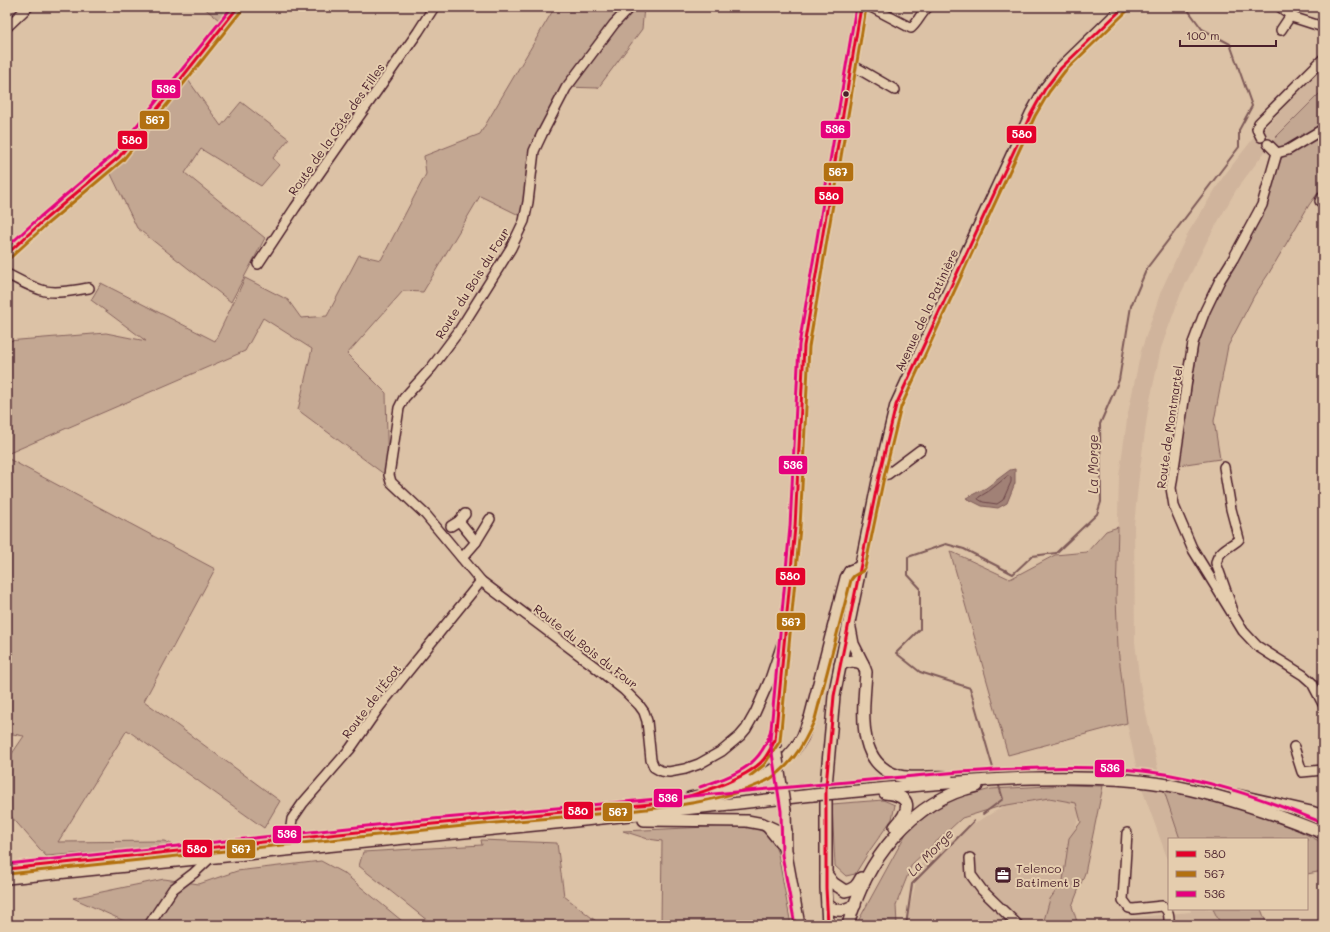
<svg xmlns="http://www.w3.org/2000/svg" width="1330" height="932" font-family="Mali,sans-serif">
	<rect width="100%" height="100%" fill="#dcc2a6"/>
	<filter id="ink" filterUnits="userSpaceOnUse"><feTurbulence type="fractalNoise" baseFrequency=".025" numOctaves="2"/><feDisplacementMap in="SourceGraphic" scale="8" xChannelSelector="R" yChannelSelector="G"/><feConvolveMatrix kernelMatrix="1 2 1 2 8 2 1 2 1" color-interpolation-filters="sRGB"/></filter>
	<g filter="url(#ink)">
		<g fill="#d0b49c">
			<polygon points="1323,67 1323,90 1272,141 1262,131 1296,94"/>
			<polygon points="1255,136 1267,149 1236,190 1207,241 1181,293 1161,348 1148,410 1139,476 1134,525 1135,642 1140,684 1159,774 1137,770 1127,723 1122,681 1118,648 1116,597 1119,476 1128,413 1141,351 1161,291 1188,233 1223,177"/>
			<polygon points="1045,782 1103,786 1085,797 1073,836 1068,873 1051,896 1050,914 1053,925 907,925 906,923 920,865 970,826"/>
			<polygon points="1141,786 1163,788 1180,839 1169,839 1169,863"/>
			<polygon points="1190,909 1213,909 1221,925 1055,925 1191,912"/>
		</g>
		<g fill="#c3a792" stroke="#86635e">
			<polygon points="203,7 231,7 222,20 219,20"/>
			<polygon points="555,7 644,7 642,29 598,88 564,87 537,151 521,216 480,196 423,292 403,291 347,354 386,393 388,477 298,410 312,349 263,318 245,351 7,454 7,341 106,333 146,341 91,300 101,283 215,341 245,278 288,300 301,318 327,316 359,255 381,260 426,174 424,156 480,134"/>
			<polygon points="186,77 221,126 241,102 289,139 273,158 279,165 261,186 201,149 185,173 265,238 231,302 137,228 110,172 141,138"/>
			<polygon points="1323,90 1323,186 1309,205 1269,273 1254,296 1228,346 1214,421 1220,459 1179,465 1198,345 1219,283 1266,199 1282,156 1272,141"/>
			<polygon points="7,458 215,569 144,701 280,801 264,828 127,730 58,842 164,841 177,846 46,856 10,815 7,792 7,761 24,736 7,733"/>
			<polygon points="1118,527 1116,597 1118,648 1127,723 1008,755 950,551 1010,579 1055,555 1087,552 1106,531"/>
			<polygon points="1067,785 1103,786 1085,873 1072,906 1078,925 1044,925 1043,924 1050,899 1063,881 1069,838 1081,822 1076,803 1049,798 1001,806 962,818 912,864 896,905 897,925 856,925 908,830 946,801 991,789"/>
			<polygon points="1163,788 1268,815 1323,843 1323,871 1307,874 1307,839 1180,839"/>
			<polygon points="883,800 895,805 892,819 870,850 855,874 846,876 835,866 832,804"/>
			<polygon points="750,825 771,836 778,854 791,925 661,925 662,841 648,839 623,831"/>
			<polygon points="481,840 557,843 564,896 601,925 433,925 359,866 363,852 482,845"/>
			<polygon points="321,861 345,874 407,925 133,925 73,898 164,879 199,884 237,871"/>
			<polygon points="1213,909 1261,909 1267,925 1221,925"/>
		</g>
		<polygon fill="#a18176" stroke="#7e5a58" points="1015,469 1015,483 1007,503 998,508 982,506 966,498 986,488 1010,470"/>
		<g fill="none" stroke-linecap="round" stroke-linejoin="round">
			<polygon stroke="#6d4649" stroke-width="1" points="1008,476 1011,477 1011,482 1003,500 997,504 983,502 978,499 979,497 989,491"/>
			<g stroke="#7e5a58" stroke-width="2">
				<polyline points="993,768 970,688 920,672 896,653 920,629 920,588 908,575 908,557 946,544 964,549 1013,574 1032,556 1056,553 1097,514 1101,502 1100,424 1119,380 1131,306 1147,268 1239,147 1239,130 1252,106 1230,44 1202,29 1188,10 1187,7"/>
				<polyline points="983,814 1003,799 999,786"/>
				<polyline points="906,925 912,884 974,821"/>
			</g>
			<defs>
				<g id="minor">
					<polyline points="630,7 614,24 566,88 542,134 534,151 528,202 524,221 511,248 459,331 432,367 404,398 399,408 389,475 391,482 426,515 481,581 594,666 624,690 639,705 644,712 647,721 651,760 654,767 661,771 669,772 685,769 699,764 722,751 740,736 746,729 755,713 770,679 783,641"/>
					<path d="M871,7L911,28C918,22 921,13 928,7"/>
					<polyline points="1280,7 1295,18 1323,27"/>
					<polyline points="7,27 28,7"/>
					<polyline points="1281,30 1291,15"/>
					<polyline points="851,66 857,68 895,90"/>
					<polyline points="1261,137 1257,129 1259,123 1323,59"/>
					<polyline points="1268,144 1277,153 1262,205 1233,259 1220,280 1205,311 1193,343 1187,380 1171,488 1174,506 1192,548 1243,631 1257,646 1303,675 1312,683 1323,704"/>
					<polyline points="1277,153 1288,150 1323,129"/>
					<polyline points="1320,201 1323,196"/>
					<polyline points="7,254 43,221 119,157 238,7"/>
					<polyline points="258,264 295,208 418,32 434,7"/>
					<path d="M7,274C19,280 32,288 45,291C59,294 75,290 89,288"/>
					<path d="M1224,467L1231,509L1239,539L1237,541C1228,548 1218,551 1216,563L1232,608"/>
					<polyline points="879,476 888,474 920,450"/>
					<polyline points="459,521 476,542 462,558"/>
					<polyline points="451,526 459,521 465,514"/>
					<polyline points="476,542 490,519"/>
					<polyline points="776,745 775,740 795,527 804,346 861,7"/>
					<polyline points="1294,747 1302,772 1323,770"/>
					<polyline points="786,811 787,854 800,925"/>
					<path d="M1127,833L1123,900L1129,908L1133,909L1162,906C1170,910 1169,918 1169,925"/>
					<polyline points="289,840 292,819 303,803 350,749 380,706 481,581"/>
					<polyline points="970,858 971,875 982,890 1018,925"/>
					<polyline points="149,925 173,889 194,873 210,858"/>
				</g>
				<g id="major">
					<path d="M850,628L853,644L863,664L866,672C864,707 854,765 900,776C911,779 934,776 947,777"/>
					<path d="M840,665C848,660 855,660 863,664"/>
					<path d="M713,788C730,782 752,774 763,759C768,753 771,746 775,740"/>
					<path d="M836,793C901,787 966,780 1032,778C1075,777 1119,777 1162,784C1217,793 1271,812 1323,833"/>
					<path d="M885,793C913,796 911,809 895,827"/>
					<polyline points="1236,795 1311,812 1323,816"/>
					<path d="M690,798C732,790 779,780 802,738C805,732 807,724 810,718L846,578L850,571L860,567"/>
					<polyline points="644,820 747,821 763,824 778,831 786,831"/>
					<polyline points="768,827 782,844 787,854"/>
					<polyline points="7,869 433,824 697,800"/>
					<path d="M826,874L833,883L845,891C854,889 857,886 861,878"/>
					<polyline points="7,878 575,821 813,795"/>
					<path d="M827,905C838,913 843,911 855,905"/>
					<polyline points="828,925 826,888 826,786 834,696 879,476 896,405 1031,114 1045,89 1061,68 1124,7"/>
					<path d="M848,925C865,862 911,800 977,786"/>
				</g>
			</defs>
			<use href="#minor" stroke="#4a1f2b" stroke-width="12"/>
			<use href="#major" stroke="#4a1f2b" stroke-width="14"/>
			<use href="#minor" stroke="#e5cdae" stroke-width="9"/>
			<use href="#major" stroke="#e5cdae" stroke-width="11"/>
			<defs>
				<polyline id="minor-bridge" points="777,753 786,811"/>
				<polyline id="major-bridge" points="813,795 836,793"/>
			</defs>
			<use href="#minor-bridge" stroke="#4a1f2b" stroke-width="12" stroke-linecap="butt"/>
			<use href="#major-bridge" stroke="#4a1f2b" stroke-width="14" stroke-linecap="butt"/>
			<use href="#minor-bridge" stroke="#e5cdae" stroke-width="9"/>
			<use href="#major-bridge" stroke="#e5cdae" stroke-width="11"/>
			<defs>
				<g id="bus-1">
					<polyline points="7,254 43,221 119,157 238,7"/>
					<path d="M7,869L433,824L662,803C689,797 747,780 764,759C768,754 772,746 775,740L795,527L804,346L861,7"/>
					<polyline points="828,925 826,888 826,786 834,696 879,476 896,405 1031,114 1045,89 1061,68 1124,7"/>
				</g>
				<g id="bus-2">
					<polyline points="10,258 46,225 123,160 242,10"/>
					<polyline points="750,776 764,765 780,741 800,527 809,347 866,8"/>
					<path d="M8,874C163,858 318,840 473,825C518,821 563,817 608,813C658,808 716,804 762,783C789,771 804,745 815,719L851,580C855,572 861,575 865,568L884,477L901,407L1035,116L1049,92L1065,71L1127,11"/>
				</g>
				<g id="bus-3">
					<polyline points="7,247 40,217 115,153 232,7"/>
					<path d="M700,787C734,775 762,767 771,729"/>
					<path d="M7,864L433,819L959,772C1020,769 1082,764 1143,771C1206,778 1265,799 1323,823"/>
					<polyline points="795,925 782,855 781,811 770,740 790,527 799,345 856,7"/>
				</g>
			</defs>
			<use href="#bus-1" stroke="#e5cdae" stroke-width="6"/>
			<use href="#bus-2" stroke="#e5cdae" stroke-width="6"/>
			<use href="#bus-3" stroke="#e5cdae" stroke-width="6"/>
			<use href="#bus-1" stroke="#e4002b" stroke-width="3"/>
			<use href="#bus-2" stroke="#b27011" stroke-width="3"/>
			<use href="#bus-3" stroke="#e5007d" stroke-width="3"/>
		</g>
	</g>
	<defs>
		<symbol id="office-square" viewBox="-11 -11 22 22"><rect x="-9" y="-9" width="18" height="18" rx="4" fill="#4a1f2b" stroke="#e5cdae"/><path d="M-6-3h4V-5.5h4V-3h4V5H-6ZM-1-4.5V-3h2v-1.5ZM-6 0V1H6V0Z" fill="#fff"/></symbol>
	</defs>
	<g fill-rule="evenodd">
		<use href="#office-square" x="993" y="865" width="20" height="20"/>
	</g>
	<circle fill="#4a1f2b" stroke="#e5cdae" stroke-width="1.5" cx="846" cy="94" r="3.5"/>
	<g text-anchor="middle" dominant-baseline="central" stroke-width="4" stroke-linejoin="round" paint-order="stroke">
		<g font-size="12" fill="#4a1f2b" stroke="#e5cdae">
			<text transform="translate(336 129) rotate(-55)">Route de la Côte des Filles</text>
			<text transform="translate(472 283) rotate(-58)">Route du Bois du Four</text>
			<text transform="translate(926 310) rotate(-65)">Avenue de la Patinière</text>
			<text transform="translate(1169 427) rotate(-82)">Route de Montmartel</text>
			<text transform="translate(586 646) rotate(38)">Route du Bois du Four</text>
			<text transform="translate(371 701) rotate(-53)">Route de l'Écot</text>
		</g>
		<g font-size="12" fill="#4a1f2b" stroke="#e5cdae" text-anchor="start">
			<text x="1016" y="868">Telenco<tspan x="1016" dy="14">Batiment B</tspan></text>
		</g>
		<g font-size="13" font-style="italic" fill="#5b333a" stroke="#e5cdae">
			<text transform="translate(1092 464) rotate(-90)">La Morge</text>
			<text transform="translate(930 852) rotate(-46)">La Morge</text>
		</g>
	</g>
	<g stroke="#e5cdae" stroke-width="1.5">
		<rect x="151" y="79" width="30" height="20" rx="4" fill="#e5007d"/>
		<rect x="139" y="110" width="31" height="20" rx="4" fill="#b27011"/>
		<rect x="820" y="120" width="31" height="19" rx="4" fill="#e5007d"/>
		<rect x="1006" y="125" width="31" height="19" rx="4" fill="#e4002b"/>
		<rect x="117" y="130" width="31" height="20" rx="4" fill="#e4002b"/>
		<rect x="823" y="162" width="31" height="20" rx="4" fill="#b27011"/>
		<rect x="814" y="186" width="30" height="19" rx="4" fill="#e4002b"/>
		<rect x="778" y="455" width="30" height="20" rx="4" fill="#e5007d"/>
		<rect x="775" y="567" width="31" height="19" rx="4" fill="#e4002b"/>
		<rect x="776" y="612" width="30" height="19" rx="4" fill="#b27011"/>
		<rect x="1094" y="759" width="31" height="19" rx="4" fill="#e5007d"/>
		<rect x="653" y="788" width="30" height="20" rx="4" fill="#e5007d"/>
		<rect x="563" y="801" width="31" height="19" rx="4" fill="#e4002b"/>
		<rect x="602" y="802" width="31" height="20" rx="4" fill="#b27011"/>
		<rect x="272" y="825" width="30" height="19" rx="4" fill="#e5007d"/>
		<rect x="182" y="839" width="31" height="19" rx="4" fill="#e4002b"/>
		<rect x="226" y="839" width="30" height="20" rx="4" fill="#b27011"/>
	</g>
	<g font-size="11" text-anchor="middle" font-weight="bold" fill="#fff">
		<text x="166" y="93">536</text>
		<text x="155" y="124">567</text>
		<text x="835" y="133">536</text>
		<text x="1022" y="138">580</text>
		<text x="132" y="144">580</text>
		<text x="838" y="176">567</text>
		<text x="829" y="200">580</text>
		<text x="793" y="469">536</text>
		<text x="790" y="580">580</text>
		<text x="791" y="626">567</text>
		<text x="1110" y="772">536</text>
		<text x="668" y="802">536</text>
		<text x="578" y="815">580</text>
		<text x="618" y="816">567</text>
		<text x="287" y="838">536</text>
		<text x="197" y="853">580</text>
		<text x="241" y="853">567</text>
	</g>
	<rect width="1330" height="932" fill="none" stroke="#e5cdae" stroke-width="24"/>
	<rect x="12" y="12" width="1306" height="908" fill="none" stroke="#4a1f2b" stroke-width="1.5" filter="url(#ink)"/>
	<rect x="1168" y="838" width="140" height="72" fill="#e5cdae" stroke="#a7877a"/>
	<rect x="1176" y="851" width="20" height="6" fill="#e4002b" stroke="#a7877a"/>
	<text x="1204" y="858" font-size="12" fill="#4a1f2b">580</text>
	<rect x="1176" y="871" width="20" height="6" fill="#b27011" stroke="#a7877a"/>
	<text x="1204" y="878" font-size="12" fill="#4a1f2b">567</text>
	<rect x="1176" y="891" width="20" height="6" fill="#e5007d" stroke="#a7877a"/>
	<text x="1204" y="898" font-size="12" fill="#4a1f2b">536</text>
	<path d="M1180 40v6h96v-6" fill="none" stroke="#4a1f2b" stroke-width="2"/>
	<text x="1186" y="40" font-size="12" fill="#4a1f2b" stroke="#e5cdae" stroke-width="3" paint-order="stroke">100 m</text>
</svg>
